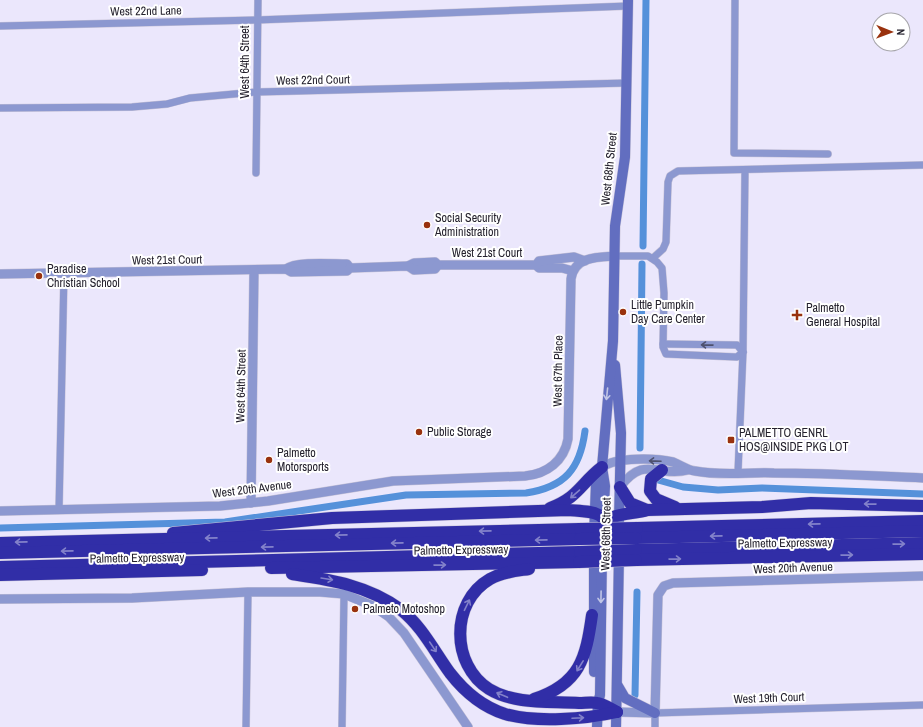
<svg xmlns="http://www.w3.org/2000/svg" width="923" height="727" font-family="'Archivo Narrow',sans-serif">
	<rect width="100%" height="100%" fill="#ebe7fc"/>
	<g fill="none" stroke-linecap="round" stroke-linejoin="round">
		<g stroke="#5591da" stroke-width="7">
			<polyline points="643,246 646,0"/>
			<polyline points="640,448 642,264"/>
			<polyline points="658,480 683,487 718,490 762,488 923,494"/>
			<path d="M0,528L225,522L406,495L526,493C565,487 580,469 585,431"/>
			<polyline points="635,695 637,592"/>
		</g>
		<defs>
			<g id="minor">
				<polyline points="735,0 734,153 828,154"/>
				<polyline points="0,26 257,20 628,6"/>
				<polyline points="0,108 132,107 167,104 190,98 257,92 627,83"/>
				<polyline points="256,173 258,0"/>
				<polyline points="614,256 648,256 657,262 662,268 664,293 663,347 666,354 737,357 743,352"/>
				<polyline points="653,258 663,249 666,242 668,182 670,176 678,171 923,165"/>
				<polyline points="663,344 737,345 743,352"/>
				<polyline points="738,472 743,352 745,170"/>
				<polyline points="59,510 64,273"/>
				<polyline points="246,727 248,592"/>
				<polyline points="342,727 344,594"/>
				<polyline points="655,727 655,713 923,705"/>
			</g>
			<g id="tertiary">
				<polyline points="536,265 539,268 562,268 573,271"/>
				<polyline points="408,266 414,263 435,262 438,265 536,265 539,261 574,257 585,261"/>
				<path d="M286,269C296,261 332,264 347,264L350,268"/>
				<polyline points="0,274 286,269 291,272 347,271 350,268 408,266 414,270 435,269 438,265"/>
				<path d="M602,467C617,457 655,458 673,462C681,465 687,470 695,471C720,476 748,472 774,473C824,473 873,476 923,478"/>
				<path d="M620,487C645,454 657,478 688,470"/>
				<polyline points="251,503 254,270"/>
				<path d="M0,511L220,506L268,501L393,481L525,476C547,474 564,461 568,439L571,279C574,257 596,257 614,256"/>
				<polyline points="0,599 132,598 248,592 320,592 344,594 373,606 389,617 404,633 468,727"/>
				<polyline points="617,712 655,713 658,595 664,586 673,583 923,576"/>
			</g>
			<g id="secondary">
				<polyline points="615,365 621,433 619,521"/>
				<polyline points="603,524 605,486 602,467 613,341 615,226 625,157 628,0"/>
				<polyline points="594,536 596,483 601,469"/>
				<polyline points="594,554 594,672"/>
				<polyline points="618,686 625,698 655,713"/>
				<polyline points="597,727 598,703 600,695 602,554"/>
				<polyline points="616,727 619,553"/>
			</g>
			<g id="motorway">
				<polyline points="662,470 651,479 650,491 656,499 675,507"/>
				<polyline points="620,487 630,503 647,510"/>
				<path d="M550,508C579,497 580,484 602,467"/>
				<path d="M603,526C612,511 633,515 647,510L762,507L811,503L923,506"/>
				<polyline points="637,528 923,521"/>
				<path d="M173,533L332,518L568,510C594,512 604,510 614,536"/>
				<polyline points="636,538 923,531"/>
				<polyline points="0,543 580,529"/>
				<polyline points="636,550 923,543"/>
				<polyline points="0,553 580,539"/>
				<polyline points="636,560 923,554"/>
				<polyline points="0,567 580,552"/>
				<polyline points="271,568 579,562"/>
				<path d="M529,569C516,571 502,572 490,579C450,602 451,665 489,689C515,705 550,701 579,703C585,703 592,702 597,703C604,704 611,709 617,712"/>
				<path d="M292,574C331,580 367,585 400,609C422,626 434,651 450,673C464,691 483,707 505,714C536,723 586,719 617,712"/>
				<polyline points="0,575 202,570"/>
				<path d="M534,699C580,684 586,658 592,615"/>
			</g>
		</defs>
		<use href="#minor" stroke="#c7c3d7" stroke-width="8"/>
		<use href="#tertiary" stroke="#c7c3d7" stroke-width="10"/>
		<use href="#secondary" stroke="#c7c3d7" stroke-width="11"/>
		<use href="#motorway" stroke="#c7c3d7" stroke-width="13"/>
		<use href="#minor" stroke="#8c98d0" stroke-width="7"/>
		<use href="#tertiary" stroke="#8c98d0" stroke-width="9"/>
		<use href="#secondary" stroke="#626ec0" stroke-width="10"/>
		<use href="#motorway" stroke="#312ea7" stroke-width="12"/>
		<defs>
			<g id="motorway-bridge">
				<polyline points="580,529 637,528"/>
				<polyline points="580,539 636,538"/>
				<polyline points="580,552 636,550"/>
				<polyline points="579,562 636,560"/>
			</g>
		</defs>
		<use href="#motorway-bridge" stroke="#c7c3d7" stroke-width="13" stroke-linecap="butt"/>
		<use href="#motorway-bridge" stroke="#312ea7" stroke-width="12"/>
	</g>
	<defs><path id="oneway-shaft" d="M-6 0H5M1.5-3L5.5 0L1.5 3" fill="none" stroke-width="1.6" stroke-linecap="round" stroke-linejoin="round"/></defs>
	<g stroke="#4e516e">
		<use href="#oneway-shaft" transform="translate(707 345) rotate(-179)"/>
		<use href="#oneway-shaft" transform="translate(655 461) rotate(-178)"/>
	</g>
	<g stroke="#c0c5e6">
		<use href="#oneway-shaft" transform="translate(607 394) rotate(96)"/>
		<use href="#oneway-shaft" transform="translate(601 597) rotate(91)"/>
	</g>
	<g stroke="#8382ca">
		<use href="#oneway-shaft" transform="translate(575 494) rotate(139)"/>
		<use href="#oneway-shaft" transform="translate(870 504) rotate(-179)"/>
		<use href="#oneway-shaft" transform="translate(814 524) rotate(179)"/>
		<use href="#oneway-shaft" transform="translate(485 531) rotate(179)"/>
		<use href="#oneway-shaft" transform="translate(341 535) rotate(179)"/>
		<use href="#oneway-shaft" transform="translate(716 536) rotate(179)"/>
		<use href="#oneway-shaft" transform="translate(211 538) rotate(179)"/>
		<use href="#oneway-shaft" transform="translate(541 540) rotate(179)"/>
		<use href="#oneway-shaft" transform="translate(21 542) rotate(179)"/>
		<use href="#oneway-shaft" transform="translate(397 543) rotate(179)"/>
		<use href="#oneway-shaft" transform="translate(899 544) rotate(-1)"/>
		<use href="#oneway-shaft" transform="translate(267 547) rotate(179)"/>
		<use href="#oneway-shaft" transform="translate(67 551) rotate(179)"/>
		<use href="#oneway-shaft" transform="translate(847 555) rotate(-1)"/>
		<use href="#oneway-shaft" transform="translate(675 559) rotate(-1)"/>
		<use href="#oneway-shaft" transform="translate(440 565) rotate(-1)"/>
		<use href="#oneway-shaft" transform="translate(327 579) rotate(9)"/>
		<use href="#oneway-shaft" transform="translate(467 605) rotate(-64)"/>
		<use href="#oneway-shaft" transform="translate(433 647) rotate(56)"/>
		<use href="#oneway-shaft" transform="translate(580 666) rotate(122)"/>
		<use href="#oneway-shaft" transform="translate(502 695) rotate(-157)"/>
		<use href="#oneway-shaft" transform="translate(578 718) rotate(-3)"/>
	</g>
	<g fill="#99320e" stroke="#fff" stroke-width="1.5">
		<circle cx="427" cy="225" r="4"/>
		<circle cx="39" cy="276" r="4"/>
		<circle cx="623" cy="312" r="4"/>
		<path d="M795 309h4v4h4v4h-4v4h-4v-4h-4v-4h4z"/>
		<circle cx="419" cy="432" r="4"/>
		<rect x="727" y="436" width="8" height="8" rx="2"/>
		<circle cx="269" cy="460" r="4"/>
		<circle cx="355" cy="609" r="4"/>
	</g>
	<g text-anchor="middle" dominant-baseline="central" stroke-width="4" stroke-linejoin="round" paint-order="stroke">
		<g font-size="12" fill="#24212d" stroke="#fff">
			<text transform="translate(146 11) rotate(-1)">West 22nd Lane</text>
			<text transform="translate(245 62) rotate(-90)">West 64th Street</text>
			<text transform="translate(313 80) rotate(-1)">West 22nd Court</text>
			<text transform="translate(609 169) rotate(-84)">West 68th Street</text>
			<text x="487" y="253">West 21st Court</text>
			<text transform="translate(167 260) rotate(-1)">West 21st Court</text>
			<text transform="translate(558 371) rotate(-89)">West 67th Place</text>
			<text transform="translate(241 386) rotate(-89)">West 64th Street</text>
			<text transform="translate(252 489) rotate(-7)">West 20th Avenue</text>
			<text transform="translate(606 534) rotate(-89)">West 68th Street</text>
			<text transform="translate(785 543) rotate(-1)">Palmetto Expressway</text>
			<text transform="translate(461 550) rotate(-1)">Palmetto Expressway</text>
			<text transform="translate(137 558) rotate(-1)">Palmetto Expressway</text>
			<text transform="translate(793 568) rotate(-2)">West 20th Avenue</text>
			<text transform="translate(769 698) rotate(-2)">West 19th Court</text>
		</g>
		<g font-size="12" fill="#24212d" stroke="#fff" text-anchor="start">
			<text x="435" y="218">Social Security<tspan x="435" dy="14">Administration</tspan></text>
			<text x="47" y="269">Paradise<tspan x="47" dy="14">Christian School</tspan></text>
			<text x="631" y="305">Little Pumpkin<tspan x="631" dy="14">Day Care Center</tspan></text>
			<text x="806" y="308">Palmetto<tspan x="806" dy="14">General Hospital</tspan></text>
			<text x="427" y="432">Public Storage</text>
			<text x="739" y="433">PALMETTO GENRL<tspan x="739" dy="14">HOS@INSIDE PKG LOT</tspan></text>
			<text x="277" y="453">Palmetto<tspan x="277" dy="14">Motorsports</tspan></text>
			<text x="363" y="609">Palmeto Motoshop</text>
		</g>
	</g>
	<g transform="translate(891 32) rotate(91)"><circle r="19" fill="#ffffff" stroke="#a7a6ab"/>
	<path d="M0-3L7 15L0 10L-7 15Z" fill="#99320e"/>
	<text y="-6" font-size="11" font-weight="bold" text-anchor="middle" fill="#24212d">N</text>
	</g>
</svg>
